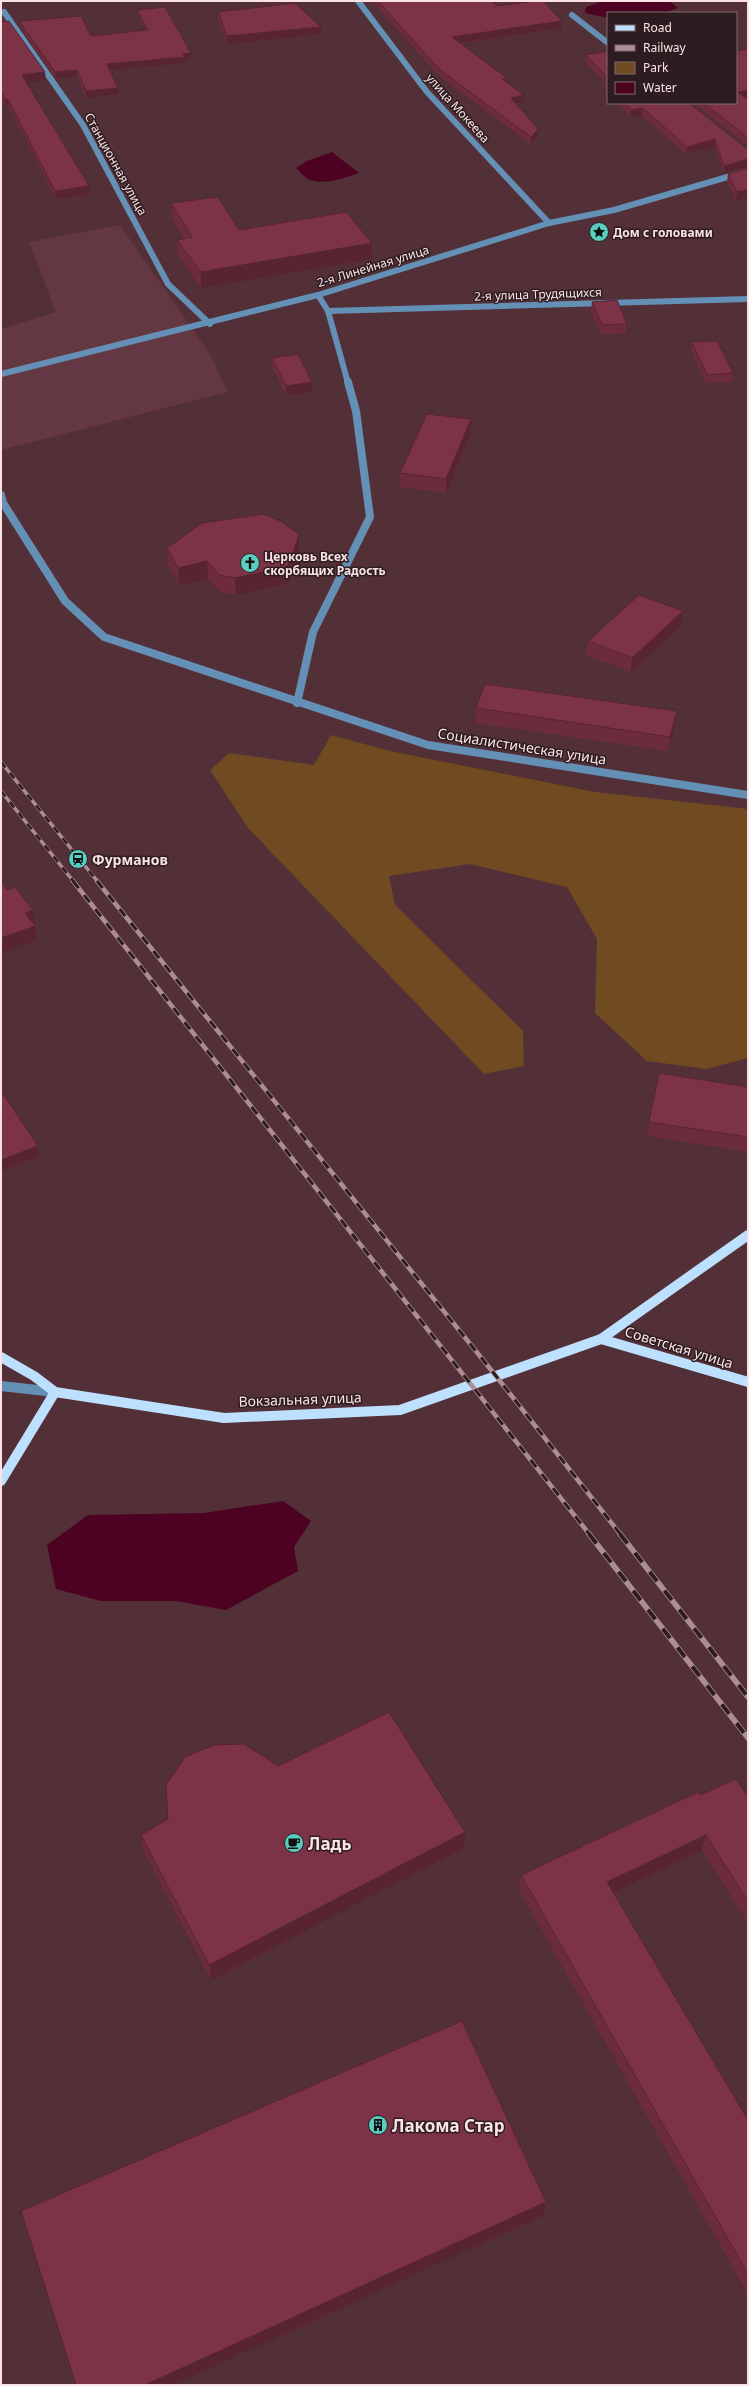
<svg xmlns="http://www.w3.org/2000/svg" width="749" height="2386" font-family="'Noto Sans',sans-serif">
	<rect width="100%" height="100%" fill="#532f37"/>
	<polygon fill="#633843" points="120,225 210,354 228,392 1,450 1,329 56,312 29,242"/>
	<polygon fill="#704a21" points="331,735 390,751 595,792 748,809 748,1058 706,1069 647,1061 595,1013 597,939 567,887 470,864 389,876 395,905 523,1031 524,1066 484,1074 248,828 210,770 229,753 314,765"/>
	<g fill="#4c0220">
		<polygon points="603,1 669,1 678,8 664,13 608,13 608,18 585,13 586,7"/>
		<path d="M332,152L359,173C345,178 322,186 308,179C304,177 300,171 296,168L307,161Z"/>
		<polygon points="283,1501 311,1521 294,1547 298,1571 226,1610 176,1601 101,1601 56,1589 47,1545 88,1515 204,1513"/>
	</g>
	<g fill="none" stroke-linecap="round" stroke-linejoin="round">
		<g stroke="#6490b6" stroke-width="6">
			<polyline points="358,1 427,92 549,223"/>
			<polyline points="4,12 83,125 168,284 210,324"/>
			<polyline points="572,15 608,43"/>
			<polyline points="318,295 328,311 348,383"/>
			<polyline points="328,311 748,299"/>
			<polyline points="1,374 318,295 549,223 614,210 748,171"/>
		</g>
		<g stroke="#6490b6" stroke-width="8">
			<polyline points="1,495 3,503 65,601 104,637 428,745 748,795"/>
			<polyline points="297,703 313,632 370,517 356,411 348,382"/>
		</g>
		<polyline stroke="#6490b6" stroke-width="10" points="1,1386 55,1392"/>
		<g stroke="#bde0fe" stroke-width="10">
			<polyline points="601,1339 748,1382"/>
			<polyline points="1,1357 34,1376 55,1392 224,1418 400,1410 601,1339 748,1235"/>
			<polyline points="1,1481 55,1392"/>
		</g>
		<defs>
			<g id="rail-far2">
				<polyline points="1,762 98,882"/>
				<polyline points="1,791 74,882"/>
			</g>
			<g id="rail-far1">
				<polyline points="73,881 590,1535"/>
				<polyline points="97,881 496,1376 621,1535"/>
			</g>
			<g id="rail">
				<polyline points="589,1534 748,1738"/>
				<polyline points="620,1534 748,1697"/>
			</g>
		</defs>
		<use href="#rail-far2" stroke="#ab8d93" stroke-width="3.5"/>
		<use href="#rail-far1" stroke="#ab8d93" stroke-width="4.5"/>
		<use href="#rail" stroke="#ab8d93" stroke-width="5.5"/>
		<use href="#rail-far2" stroke="#2d1d20" stroke-width="2.5" stroke-dasharray="7" stroke-linecap="butt"/>
		<use href="#rail-far1" stroke="#2d1d20" stroke-width="3" stroke-dasharray="9" stroke-linecap="butt"/>
		<use href="#rail" stroke="#2d1d20" stroke-width="4" stroke-dasharray="12" stroke-linecap="butt"/>
	</g>
	<g fill="#6c2c3d">
		<polygon points="372,1 491,1 497,6 562,28 460,43 507,78 507,83 524,102 516,104 538,136 530,144 439,76"/>
		<polygon points="137,10 191,53 191,59 185,60 185,63 110,70 118,88 119,94 86,98 77,76 56,79 20,27 19,21 91,36 146,30 138,15"/>
		<polygon points="218,12 322,34 227,44 218,20"/>
		<polygon points="1,22 46,80 26,82 90,194 56,199 9,107 6,107 1,97"/>
		<polygon points="608,51 608,94 604,90 604,83 605,83 586,63 586,55"/>
		<polygon points="745,98 748,100 748,146 693,103 736,103"/>
		<polygon points="617,103 689,103 746,148 748,148 748,167 747,167 724,173 715,147 686,154 642,116 631,117"/>
		<polygon points="748,168 748,198 736,200 727,182 728,174"/>
		<polygon points="171,203 239,230 372,243 372,259 201,288 178,255 177,240 184,239 172,218"/>
		<polygon points="592,302 627,324 626,333 601,334 591,311"/>
		<polygon points="692,342 733,373 732,382 706,383 691,351"/>
		<polygon points="272,358 312,392 286,395 272,367"/>
		<polygon points="471,419 471,433 446,493 400,487 400,473"/>
		<polygon points="167,548 299,551 292,576 287,584 236,595 220,592 208,579 179,585 168,565"/>
		<polygon points="682,625 631,672 586,655 588,641"/>
		<polygon points="476,708 675,725 668,751 475,723"/>
		<polygon points="748,1087 748,1152 647,1136 649,1122"/>
		<polygon points="278,1766 464,1848 211,1980 143,1850 141,1835"/>
		<polygon points="700,1795 748,1797 748,1923 702,1850 613,1893 748,2120 748,2294 519,1890 521,1875"/>
	</g>
	<g fill="#582432">
		<polygon points="562,21 562,28 452,44 452,37"/>
		<polygon points="321,27 322,34 227,44 227,36"/>
		<polygon points="191,53 191,59 185,60 185,63 108,70 107,64"/>
		<polygon points="77,70 77,76 56,79 55,72"/>
		<polygon points="45,72 46,80 23,83 22,75"/>
		<polygon points="507,78 507,85 502,79"/>
		<polygon points="118,88 119,94 86,98 86,91"/>
		<polygon points="748,90 748,97 737,99 738,92"/>
		<polygon points="524,95 524,102 511,105 511,98"/>
		<polygon points="5,99 8,99 9,107 6,107"/>
		<polygon points="643,108 642,116 631,117 631,110"/>
		<polygon points="538,129 538,136 530,144 531,137"/>
		<polygon points="715,139 715,147 686,154 687,147"/>
		<polygon points="748,159 747,167 724,173 724,166"/>
		<polygon points="89,186 90,194 56,199 55,191"/>
		<polygon points="748,190 748,198 736,200 737,192"/>
		<polygon points="372,243 372,259 201,288 201,272"/>
		<polygon points="312,382 312,392 286,395 286,386"/>
		<polygon points="471,419 471,433 446,493 446,479"/>
		<polygon points="299,534 299,551 292,576 287,584 236,595 235,578"/>
		<polygon points="207,561 208,579 179,585 178,568"/>
		<polygon points="683,611 682,625 631,672 632,658"/>
		<polygon points="677,711 675,725 668,751 670,737"/>
		<polygon points="33,910 35,925 27,928 25,913"/>
		<polygon points="35,926 37,940 1,953 1,938"/>
		<polygon points="38,1146 39,1156 1,1171 1,1160"/>
		<polygon points="465,1832 464,1848 211,1980 209,1965"/>
		<polygon points="706,1835 702,1850 604,1897 607,1882"/>
		<polygon points="546,2202 544,2215 173,2385 145,2385"/>
	</g>
	<g fill="#7d3347" stroke="#582432">
		<polygon points="378,1 491,1 497,6 536,1 543,1 562,21 452,37 507,78 502,79 524,95 511,98 538,129 531,137 439,69"/>
		<polygon points="295,3 321,27 227,36 218,12"/>
		<polygon points="165,7 191,53 183,54 185,57 107,64 118,88 86,91 77,70 55,72 19,21 81,16 91,36 148,30 137,10"/>
		<polygon points="9,21 45,72 22,75 89,186 55,191 8,99 5,99 1,91 1,22"/>
		<polygon points="748,49 748,90 738,92 748,100 748,138 704,103 736,103 736,51"/>
		<polygon points="608,51 608,78 586,55"/>
		<polygon points="608,82 608,86 604,83"/>
		<polygon points="625,103 689,103 746,148 748,148 748,159 724,166 715,139 687,147 643,108 631,110"/>
		<polygon points="748,168 748,190 737,192 728,174"/>
		<polygon points="218,197 239,230 346,212 372,243 201,272 177,240 192,237 171,203"/>
		<polygon points="617,300 627,324 602,325 592,302"/>
		<polygon points="717,341 733,373 707,375 692,342"/>
		<polygon points="298,354 312,382 286,386 272,358"/>
		<polygon points="427,414 471,419 446,479 400,473"/>
		<polygon points="264,514 280,521 299,534 291,559 287,567 235,578 219,575 207,561 178,568 167,548 202,523"/>
		<polygon points="639,595 683,611 632,658 588,641"/>
		<polygon points="485,684 677,711 670,737 476,708"/>
		<polygon points="1,882 7,890 15,887 33,910 25,913 35,926 1,938"/>
		<polygon points="659,1073 748,1087 748,1137 649,1122"/>
		<polygon points="1,1091 38,1146 1,1160"/>
		<polygon points="389,1712 465,1832 209,1965 141,1835 168,1819 166,1785 185,1757 214,1745 244,1744 278,1766"/>
		<polygon points="736,1779 748,1797 748,1901 706,1835 607,1882 748,2120 748,2274 521,1875 698,1792 700,1795"/>
		<polygon points="462,2021 546,2202 145,2385 76,2385 21,2211"/>
	</g>
	<defs>
		<symbol id="sight-disc" viewBox="-11 -11 22 22"><circle r="9.5" fill="#58cec0" stroke="#2d1d20"/><path d="M0-6L1.8-2.2L6-1.7L2.9 1.2L3.7 5.4L0 3.3L-3.7 5.4L-2.9 1.2L-6-1.7L-1.8-2.2Z" fill="#111"/></symbol>
		<symbol id="church-disc" viewBox="-11 -11 22 22"><circle r="9.5" fill="#58cec0" stroke="#2d1d20"/><path d="M-1.2-6h2.4v3.5h3.3v2.4h-3.3V6h-2.4V-.1h-3.3v-2.4h3.3Z" fill="#111"/></symbol>
		<symbol id="station-disc" viewBox="-11 -11 22 22"><circle r="9.5" fill="#58cec0" stroke="#2d1d20"/><path d="M-3-6H3Q5-6 5-4V2Q5 4 3 4L4.5 6H3L1.5 4h-3L-3 6H-4.5L-3 4Q-5 4-5 2V-4Q-5-6-3-6ZM-3.5-4v3h7v-3ZM-3.5 1v1.5H-2V1ZM2 1v1.5H3.5V1Z" fill="#111"/></symbol>
		<symbol id="cafe-disc" viewBox="-11 -11 22 22"><circle r="9.5" fill="#58cec0" stroke="#2d1d20"/><path d="M-5.5-4.5H6V0H3Q3 3.5 0 3.5H-2.5Q-5.5 3.5-5.5 0ZM3-3.2v2h1.7v-2ZM-6 4.5H4V6H-6Z" fill="#111"/></symbol>
		<symbol id="building-disc" viewBox="-11 -11 22 22"><circle r="9.5" fill="#58cec0" stroke="#2d1d20"/><path d="M-4-6H4V6H1V3H-1V6H-4ZM-2.5-4.3h1.7v1.8h-1.7ZM.8-4.3h1.7v1.8H.8ZM-2.5-1h1.7V.8h-1.7ZM.8-1h1.7V.8H.8Z" fill="#111"/></symbol>
	</defs>
	<g fill-rule="evenodd">
		<use href="#sight-disc" x="588" y="221" width="22" height="22"/>
		<use href="#church-disc" x="239" y="552" width="22" height="22"/>
		<use href="#station-disc" x="67" y="848" width="22" height="22"/>
		<use href="#cafe-disc" x="283" y="1832" width="22" height="22"/>
		<use href="#building-disc" x="367" y="2114" width="22" height="22"/>
	</g>
	<g text-anchor="middle" dominant-baseline="central" stroke-width="3" stroke-linejoin="round" paint-order="stroke">
		<g font-size="12" fill="#fae2e6" stroke="#2d1d20">
			<text transform="translate(458 108) rotate(48)">улица Мокеева</text>
			<text transform="translate(116 164) rotate(61)">Станционная улица</text>
			<text transform="translate(373 266) rotate(-17)">2-я Линейная улица</text>
			<text transform="translate(538 294) rotate(-2)">2-я улица Трудящихся</text>
		</g>
		<g font-size="12" font-weight="bold" fill="#fae2e6" stroke="#2d1d20" text-anchor="start">
			<text x="613" y="232">Дом с головами</text>
			<text x="264" y="556">Церковь Всех<tspan x="264" dy="14">скорбящих Радость</tspan></text>
		</g>
		<g font-size="14" fill="#fae2e6" stroke="#2d1d20">
			<text transform="translate(522 746) rotate(9)">Социалистическая улица</text>
			<text transform="translate(679 1347) rotate(17)">Советская улица</text>
			<text transform="translate(300 1399) rotate(-2)">Вокзальная улица</text>
		</g>
		<g font-size="14" font-weight="bold" fill="#fae2e6" stroke="#2d1d20" text-anchor="start">
			<text x="92" y="859">Фурманов</text>
		</g>
		<g font-size="17" font-weight="bold" fill="#fae2e6" stroke="#2d1d20" text-anchor="start">
			<text x="308" y="1843">Ладь</text>
			<text x="392" y="2125">Лакома Стар</text>
		</g>
	</g>
	<rect width="749" height="2386" fill="none" stroke="#fae2e6" stroke-width="4"/>
	<rect x="607" y="12" width="130" height="92" fill="#2d1d20" stroke="#7f6c6f"/>
	<rect x="615" y="25" width="20" height="6" fill="#bde0fe" stroke="#7f6c6f"/>
	<text x="643" y="32" font-size="12" fill="#fae2e6">Road</text>
	<rect x="615" y="45" width="20" height="6" fill="#ab8d93" stroke="#7f6c6f"/>
	<text x="643" y="52" font-size="12" fill="#fae2e6">Railway</text>
	<rect x="615" y="62" width="20" height="12" fill="#704a21" stroke="#7f6c6f"/>
	<text x="643" y="72" font-size="12" fill="#fae2e6">Park</text>
	<rect x="615" y="82" width="20" height="12" fill="#4c0220" stroke="#7f6c6f"/>
	<text x="643" y="92" font-size="12" fill="#fae2e6">Water</text>
</svg>
